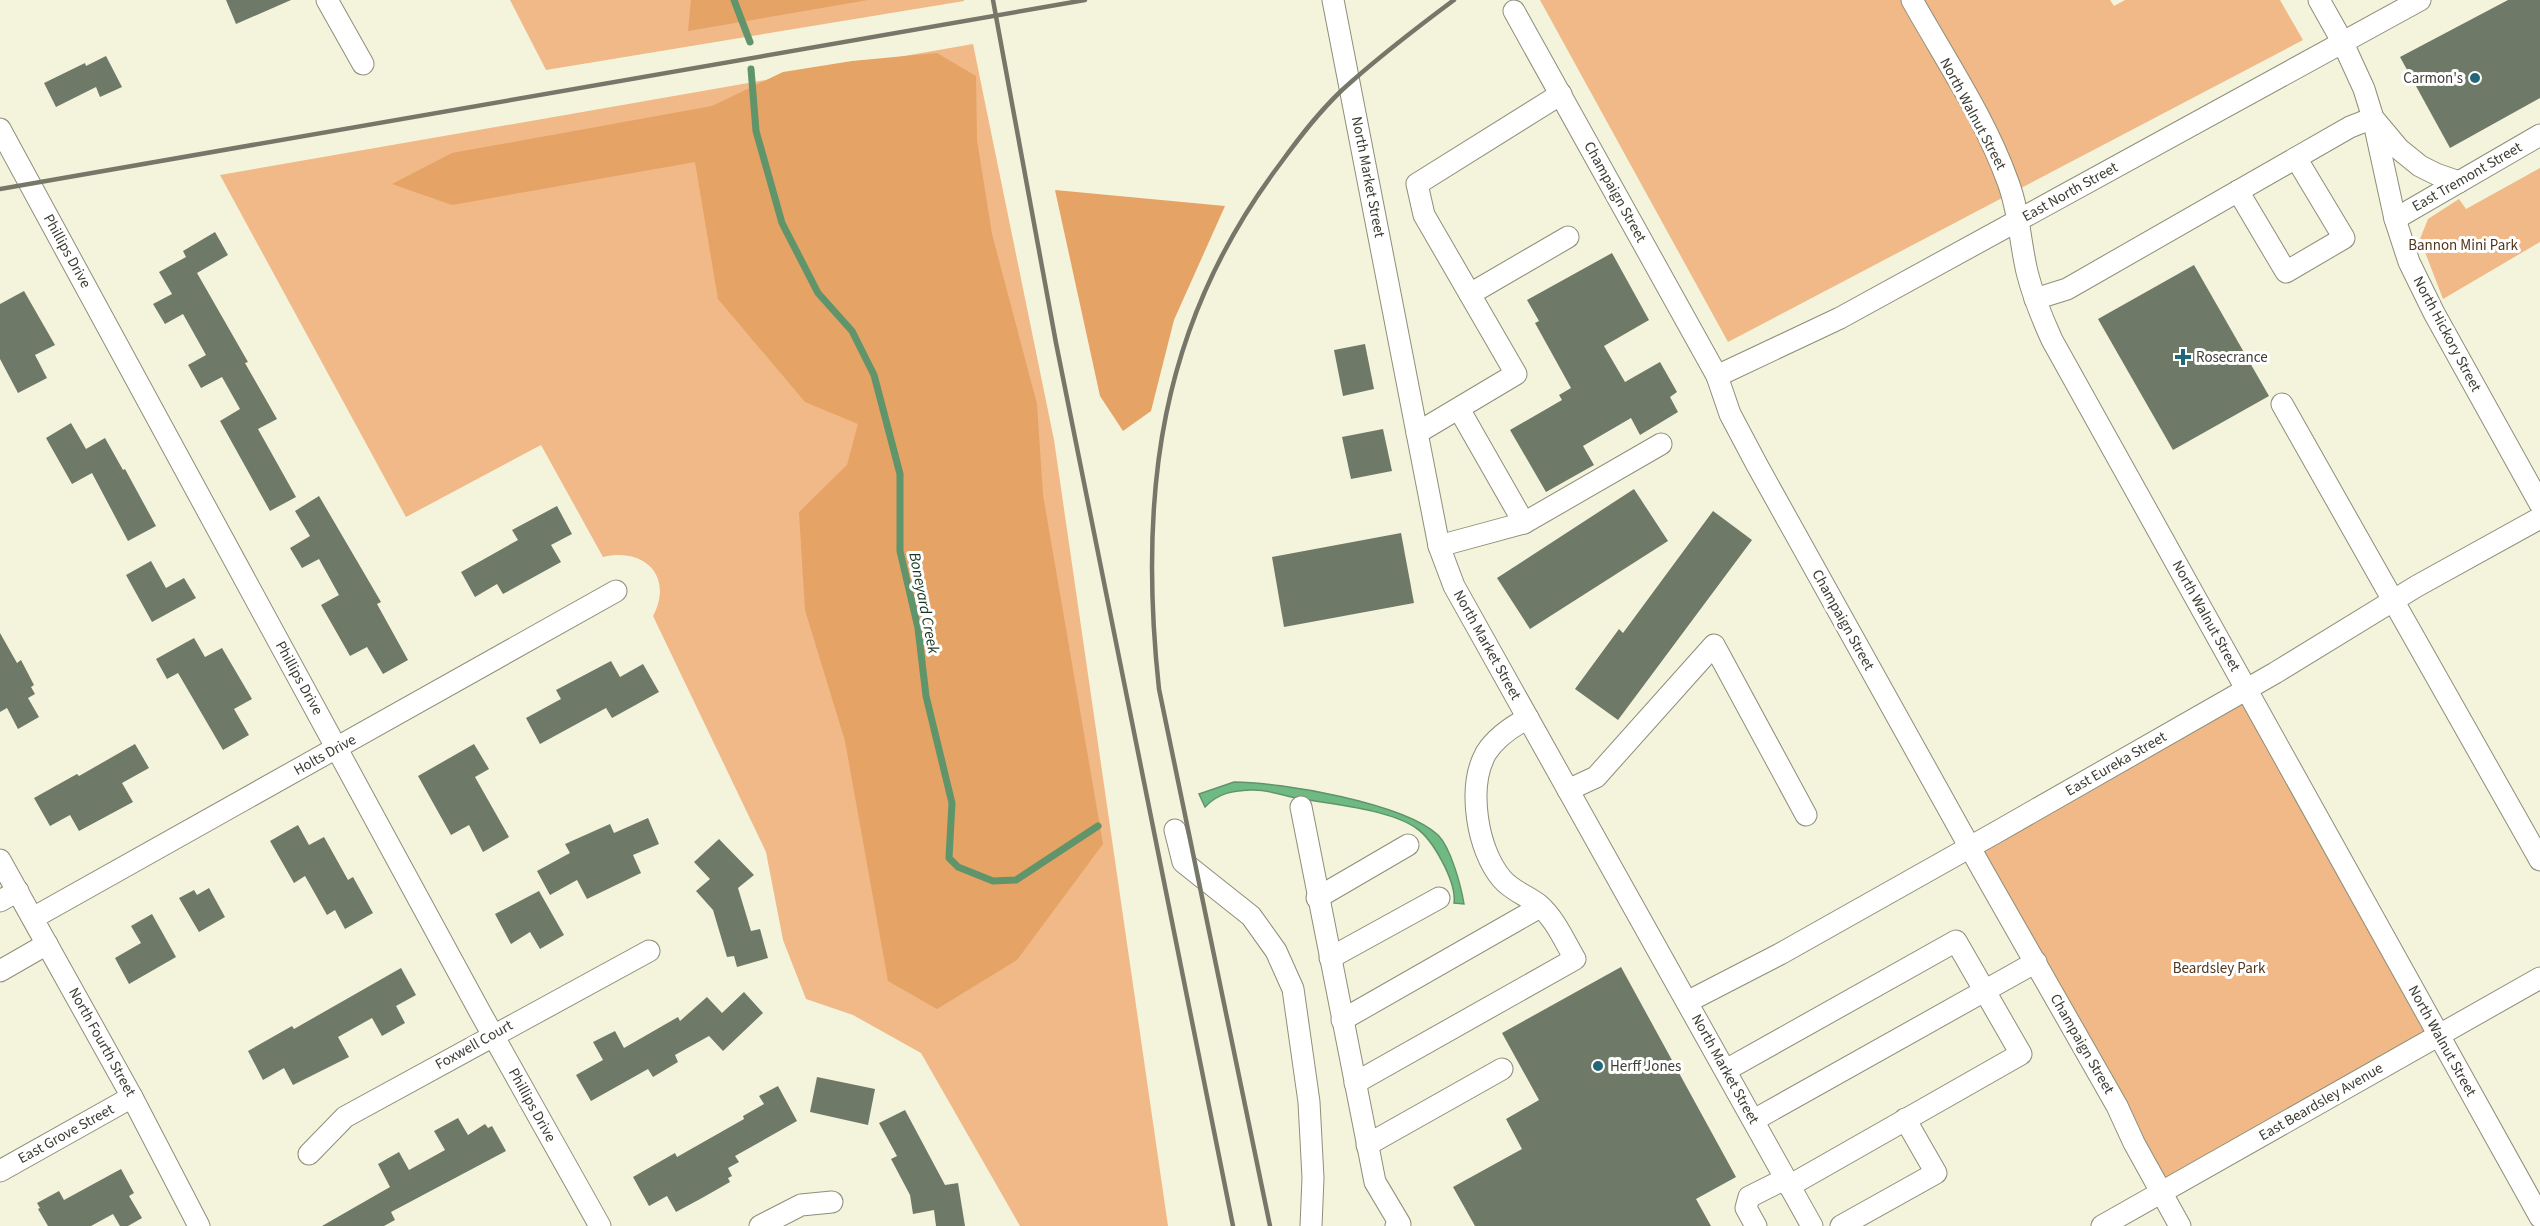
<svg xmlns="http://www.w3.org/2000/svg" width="2540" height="1226" font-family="'Source Sans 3',sans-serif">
	<rect width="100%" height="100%" fill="#f4f4dd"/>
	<g fill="#f0b987">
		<polygon points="510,0 964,0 964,1 546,70"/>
		<polygon points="1540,0 2110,0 2114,6 2125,0 2280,0 2303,40 1728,342"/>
		<path d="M973,44L1054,440L1168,1226H1020L921,1053L853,1015L806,999L783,940L766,852L653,616C674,576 644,547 603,557L541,445L406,517L220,175Z"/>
		<polygon points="2540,168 2540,242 2443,299 2420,239 2428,219 2459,199 2466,209"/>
		<polygon points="2244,697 2431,1034 2165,1187 1978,850"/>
	</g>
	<g fill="#e5a365">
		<polygon points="691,0 868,0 688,31"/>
		<polygon points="937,53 976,76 977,140 992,234 1037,404 1043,495 1103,844 1017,960 937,1009 888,981 845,741 805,610 799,512 847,465 858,424 805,402 718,299 695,162 452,205 392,184 452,153 712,106 783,72 852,61"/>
		<polygon points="1055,190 1225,206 1174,320 1151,411 1123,431 1100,396"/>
	</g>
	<path fill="#6fba82" stroke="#60946b" stroke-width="1.5" d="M1234,782C1281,782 1403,803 1438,835C1451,848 1461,886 1464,904L1454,903C1457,883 1433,839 1416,828C1389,809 1329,804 1296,798C1282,795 1265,789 1251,790C1232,791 1218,793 1205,807L1199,794Z"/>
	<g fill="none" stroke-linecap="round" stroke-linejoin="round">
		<g stroke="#60946b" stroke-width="7">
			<polyline points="734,0 750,42"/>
			<polyline points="751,69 756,131 782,223 818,293 852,331 874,375 900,474 900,551 918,628 926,696 952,803 949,858 958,867 993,881 1016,880 1098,826"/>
		</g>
	</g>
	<g fill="#6f7967">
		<polygon points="226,0 291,0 236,24"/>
		<polygon points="2508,0 2540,0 2540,98 2450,148 2400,57"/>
		<polygon points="106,56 122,87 100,97 96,87 56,107 44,83 85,63 86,66"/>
		<polygon points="215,232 228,255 197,273 248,362 245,363 277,419 258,429 296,497 270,511 220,421 240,409 222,377 201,388 188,365 206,355 183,314 165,324 153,304 172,294 159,272 186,257 183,251"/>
		<polygon points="1612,253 1649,320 1604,346 1625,382 1660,362 1677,392 1670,397 1678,412 1640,435 1631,418 1583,446 1594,465 1546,492 1510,430 1562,400 1559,395 1571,388 1535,323 1539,321 1527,300"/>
		<polygon points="2194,265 2269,396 2173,450 2098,319"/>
		<polygon points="24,291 55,345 35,355 47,378 18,393 0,359 0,304"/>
		<polygon points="1365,344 1374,389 1343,396 1334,350"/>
		<polygon points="71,423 86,449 105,438 123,470 125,469 156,526 128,541 92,473 72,484 46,438"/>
		<polygon points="1383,429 1392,471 1351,479 1342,437"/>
		<polygon points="1634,489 1668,541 1530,629 1497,578"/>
		<polygon points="319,496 381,602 377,604 408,660 383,674 367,647 350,656 321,605 339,595 319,559 302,568 290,548 310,536 295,511"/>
		<polygon points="557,506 572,534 551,545 561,562 503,594 497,584 475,597 461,572 518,540 512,530"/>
		<polygon points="1713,511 1752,540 1618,720 1575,689 1619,629 1623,633"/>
		<polygon points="1401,533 1414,603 1284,627 1272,557"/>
		<polygon points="151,561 166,588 184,578 196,598 152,622 126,575"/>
		<polygon points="0,633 17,663 21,660 34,685 31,687 35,694 28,698 39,717 18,729 7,708 0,712"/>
		<polygon points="194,638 205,657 222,648 252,699 234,709 249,735 223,750 178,673 167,679 156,659"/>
		<polygon points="611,661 620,677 643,664 659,692 612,718 606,708 540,744 526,718 561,699 556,690"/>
		<polygon points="135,744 149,768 122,783 133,802 79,831 70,815 50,826 34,798 77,774 79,776"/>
		<polygon points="474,744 489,769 475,777 509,837 483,852 469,825 451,835 418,776"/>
		<polygon points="648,818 659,844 633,855 641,873 587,899 577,880 550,895 537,871 570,853 565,844 610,824 614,833"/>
		<polygon points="298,825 309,845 324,837 348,880 353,877 373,913 345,929 335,910 327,915 305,876 294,883 270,841"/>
		<polygon points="719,839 754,875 738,888 751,931 760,929 768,958 737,967 734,956 727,957 713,910 696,891 710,879 694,862"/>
		<polygon points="209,888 225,917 199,932 179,898 194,890 197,895"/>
		<polygon points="539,891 564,935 540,949 530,932 511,944 495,914"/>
		<polygon points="152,914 176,957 129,984 115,958 141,943 131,926"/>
		<polygon points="1621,967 1736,1177 1696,1199 1711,1226 1475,1226 1453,1187 1522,1149 1506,1119 1539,1100 1502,1033"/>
		<polygon points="401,968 416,995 396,1006 405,1023 382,1036 372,1018 338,1037 349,1057 293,1085 284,1068 263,1080 248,1051 292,1026 294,1029"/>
		<polygon points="744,992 763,1013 723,1051 709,1036 675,1055 678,1062 653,1077 648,1069 591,1101 576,1075 603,1060 593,1042 615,1031 624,1048 678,1017 680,1021 707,997 722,1013"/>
		<polygon points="817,1077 875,1089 868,1125 810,1112"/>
		<polygon points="778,1086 797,1121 735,1156 739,1162 728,1168 732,1176 728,1178 730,1182 702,1198 676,1212 667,1196 649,1206 633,1177 675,1153 677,1157 744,1119 743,1116 764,1104 759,1096"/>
		<polygon points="905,1110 945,1185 958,1183 965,1226 936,1226 934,1210 913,1214 910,1195 891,1159 897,1156 879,1123"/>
		<polygon points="458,1118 468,1135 485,1124 488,1128 492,1126 506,1151 391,1212 395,1220 384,1226 322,1226 390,1187 378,1164 399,1152 409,1170 445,1150 434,1131"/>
		<polygon points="121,1169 134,1193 129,1196 142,1218 128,1226 120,1226 113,1214 91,1226 48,1226 38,1209 40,1208 37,1203 59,1191 64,1200"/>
	</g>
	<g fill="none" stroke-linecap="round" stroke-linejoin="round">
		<defs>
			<g id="minor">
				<polyline points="327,0 363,64"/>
				<polyline points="1333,0 1439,546 1454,586 1812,1226"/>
				<path d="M1912,0C1945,59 1985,118 2008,182C2019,211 2020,242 2027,272C2033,296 2042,318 2052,340L2540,1217"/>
				<polyline points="2319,0 2342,41 2364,89 2373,118 2399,149 2420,166 2436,174 2459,182"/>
				<polyline points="1514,11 1717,376 1730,414 1757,465 1983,871 2117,1106 2134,1143 2180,1226"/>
				<polyline points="0,129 480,1012 600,1226"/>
				<polyline points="2238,191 2286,272 2344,238 2296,158"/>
				<polyline points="2395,219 2540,135"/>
				<polyline points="1470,294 1568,237"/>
				<polyline points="2035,299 2067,289 2350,127 2373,118 2395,219 2409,262 2434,313 2540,504"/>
				<polyline points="1717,376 1840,318 2420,0"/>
				<polyline points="2282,404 2540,860"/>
				<polyline points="1459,409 1524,523 1661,444"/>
				<polyline points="1417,433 1516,374 1424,215 1417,184 1561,94"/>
				<polyline points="1439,546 1524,523"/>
				<polyline points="1568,790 1596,777 1714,645 1806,815"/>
				<polyline points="1301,807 1375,1182 1400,1224 1396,1226"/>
				<polyline points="1175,830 1183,862 1251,916 1276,951 1293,989 1309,1102 1313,1178 1311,1226"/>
				<polyline points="0,860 132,1097 199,1226"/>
				<polyline points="1317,898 1408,845"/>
				<polyline points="0,901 18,891"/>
				<polyline points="33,918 616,591"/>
				<polyline points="1330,958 1439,898"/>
				<polyline points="0,971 47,944"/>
				<polyline points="1687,1002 1780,954 1995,833 2275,673 2417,586 2540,518"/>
				<polyline points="1342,1020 1540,907"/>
				<polyline points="1726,1070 1956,941 2021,1054 1789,1186"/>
				<path d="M1355,1083L1575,959C1564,940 1555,919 1539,905C1528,896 1512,891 1502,879C1477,850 1467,787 1486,753C1496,737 1513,726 1528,718"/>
				<polyline points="1754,1120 2036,962"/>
				<polyline points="1367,1145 1502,1069"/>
				<polyline points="309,1154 345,1117 649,951"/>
				<polyline points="0,1171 132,1097"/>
				<polyline points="760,1226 801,1205 832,1202"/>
				<polyline points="1756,1226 1746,1208 1749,1197 1785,1179"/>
				<polyline points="1841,1226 1936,1173 1905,1119"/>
				<polyline points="2102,1226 2540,978"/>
			</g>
		</defs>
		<use href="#minor" stroke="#8e8e79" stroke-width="23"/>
		<use href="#minor" stroke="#fff" stroke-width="21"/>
		<g stroke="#777769" stroke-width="4.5">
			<polyline points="993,0 1056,343 1233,1226"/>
			<polyline points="0,189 1085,0"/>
			<path d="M1270,1226L1159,689C1138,495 1159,324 1280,164C1301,135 1324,105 1351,82C1384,53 1419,26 1454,0"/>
		</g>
	</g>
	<g fill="#226778" stroke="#fff" stroke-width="2">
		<circle cx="2475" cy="78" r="6"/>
		<path d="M2180 348h6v6h6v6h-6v6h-6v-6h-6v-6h6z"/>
		<circle cx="1598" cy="1066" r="6"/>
	</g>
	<g text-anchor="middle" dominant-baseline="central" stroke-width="6" stroke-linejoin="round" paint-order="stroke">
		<g font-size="15" fill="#3d3d34" stroke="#fff" text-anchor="start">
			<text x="2463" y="78" text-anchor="end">Carmon's</text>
			<text x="2196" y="357">Rosecrance</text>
			<text x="1610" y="1066">Herff Jones</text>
		</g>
		<g font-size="15" fill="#3d3d34" stroke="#fff">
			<text transform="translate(1973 114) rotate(62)">North Walnut Street</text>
			<text transform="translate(1368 177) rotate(79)">North Market Street</text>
			<text transform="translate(2467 177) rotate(-30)">East Tremont Street</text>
			<text transform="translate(1615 192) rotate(61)">Champaign Street</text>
			<text transform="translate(2070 192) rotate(-29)">East North Street</text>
			<text transform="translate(67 251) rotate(61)">Phillips Drive</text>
			<text transform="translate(2447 334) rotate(62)">North Hickory Street</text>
			<text transform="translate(2206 616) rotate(61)">North Walnut Street</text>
			<text transform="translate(1843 620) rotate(61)">Champaign Street</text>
			<text transform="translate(1487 645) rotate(61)">North Market Street</text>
			<text transform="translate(299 678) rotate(61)">Phillips Drive</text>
			<text transform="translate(325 755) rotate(-29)">Holts Drive</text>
			<text transform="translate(2116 764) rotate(-30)">East Eureka Street</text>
			<text transform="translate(2442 1041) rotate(61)">North Walnut Street</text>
			<text transform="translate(102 1042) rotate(61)">North Fourth Street</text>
			<text transform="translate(2082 1044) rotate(60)">Champaign Street</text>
			<text transform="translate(474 1045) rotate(-29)">Foxwell Court</text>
			<text transform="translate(1725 1069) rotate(61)">North Market Street</text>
			<text transform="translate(2321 1102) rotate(-30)">East Beardsley Avenue</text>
			<text transform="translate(532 1105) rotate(61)">Phillips Drive</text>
			<text transform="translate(66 1134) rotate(-29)">East Grove Street</text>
		</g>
		<g font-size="15" fill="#51361b" stroke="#fff">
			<text x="2463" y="245">Bannon Mini Park</text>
			<text x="2219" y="968">Beardsley Park</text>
		</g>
		<g font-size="16" font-style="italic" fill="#16361f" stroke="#fff">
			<text transform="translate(924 603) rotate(79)">Boneyard Creek</text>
		</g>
	</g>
</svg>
